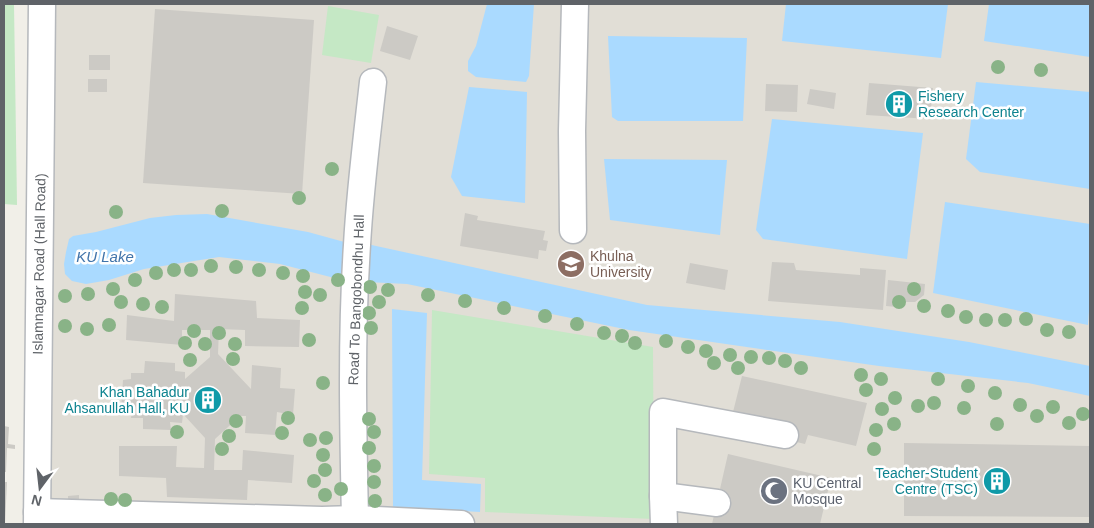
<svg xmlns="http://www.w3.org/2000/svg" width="1094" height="528" font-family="Helvetica,sans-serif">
	<rect width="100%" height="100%" fill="#f1efe8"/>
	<polygon fill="#e1ded6" points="53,4 1090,4 1090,524 51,524"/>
	<g fill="#c5e8c5">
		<polygon points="4,4 14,4 17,205 4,204"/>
		<polygon points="328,6 379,15 371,63 322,55"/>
		<polygon points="432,310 653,347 654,519 485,512 485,478 429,474"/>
	</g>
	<g fill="#aadaff">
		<polygon points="487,4 534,4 529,76 526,82 476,77 468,71 468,61 476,46"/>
		<polygon points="786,4 948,4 941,58 782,41"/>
		<polygon points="989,4 1090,4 1090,57 984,41"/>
		<polygon points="608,36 747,38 743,121 618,121 612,117"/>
		<polygon points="976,82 1090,92 1090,189 980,172 966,159"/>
		<polygon points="469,87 527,92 525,203 462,196 451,177"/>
		<polygon points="772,119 923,133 907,259 763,239 756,230"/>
		<polygon points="604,159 727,160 720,235 610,220"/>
		<polygon points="945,202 1090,224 1090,297 1088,325 933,293"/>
		<polygon points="207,214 308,232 348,243 367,244 647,305 840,322 969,342 1090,366 1090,396 1028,383 879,366 629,330 407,284 346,281 280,264 219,257 144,269 109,280 86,284 72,281 65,274 64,264 66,252 69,239 73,236 96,232 150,218 176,215"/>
		<polygon points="392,309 427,313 422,480 481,484 480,512 393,507"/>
	</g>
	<g fill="#cccac5">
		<polygon points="155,9 314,20 302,194 143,183"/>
		<polygon points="387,26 418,36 410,60 380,51"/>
		<rect x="89" y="55" width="21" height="15"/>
		<rect x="88" y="79" width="19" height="13"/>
		<polygon points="869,83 933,88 930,119 866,115"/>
		<polygon points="766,84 798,85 797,112 765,111"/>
		<polygon points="810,89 836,93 834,109 807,104"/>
		<polygon points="465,213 478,216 477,220 545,231 543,240 548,241 546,251 539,250 538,259 460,246"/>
		<polygon points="772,262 794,263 796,270 860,275 860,268 886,270 883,310 768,301"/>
		<polygon points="690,263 728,270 725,290 686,283"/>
		<polygon points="888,280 925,284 924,295 915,302 898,302 897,307 886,306"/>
		<polygon points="175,294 256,301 257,318 300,320 299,347 245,346 245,330 219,329 218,354 251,389 252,365 281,368 280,388 295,389 293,415 277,412 275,435 245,433 246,416 240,416 215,439 214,470 242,470 243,450 294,455 292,483 248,480 247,500 167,497 166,478 119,476 119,446 177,446 176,467 204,468 205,438 183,414 182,423 170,422 171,430 143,429 143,418 131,418 132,411 121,411 123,380 131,379 131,373 144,373 145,361 175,363 175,371 185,372 185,379 210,357 210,330 182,330 182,345 126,340 127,315 174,321"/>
		<polygon points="742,376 867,403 856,446 808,435 805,444 784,439 732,416"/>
		<polygon points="4,426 9,427 8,444 15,445 15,449 7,448 6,472 4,472"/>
		<polygon points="904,443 1090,446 1090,517 904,516"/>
		<polygon points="728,454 831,478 820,524 712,524"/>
		<polygon points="4,482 7,482 5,524 4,524"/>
		<polygon points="79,495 79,508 68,508 68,496"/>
	</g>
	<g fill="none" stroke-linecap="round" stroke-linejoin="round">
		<defs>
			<g id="minor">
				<polyline points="573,230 572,131 575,4"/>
				<polyline points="663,496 663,412 785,435"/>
				<polyline points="37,512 322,520 355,519 461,524"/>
				<path d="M355,519C353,427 351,336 357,245C360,190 367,136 373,82"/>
				<polyline points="37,524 42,4"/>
				<polyline points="664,524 663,496 717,503"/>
			</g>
		</defs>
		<use href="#minor" stroke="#b5b8bc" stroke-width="29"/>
		<use href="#minor" stroke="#fff" stroke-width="26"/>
	</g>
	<g fill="#89b387">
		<circle cx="998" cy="67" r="7"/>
		<circle cx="1041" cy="70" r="7"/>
		<circle cx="332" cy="169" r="7"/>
		<circle cx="299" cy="198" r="7"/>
		<circle cx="222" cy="211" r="7"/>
		<circle cx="116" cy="212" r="7"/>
		<circle cx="211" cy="266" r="7"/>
		<circle cx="236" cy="267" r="7"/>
		<circle cx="174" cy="270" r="7"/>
		<circle cx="191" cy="270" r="7"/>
		<circle cx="259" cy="270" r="7"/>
		<circle cx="156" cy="273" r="7"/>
		<circle cx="283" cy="273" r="7"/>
		<circle cx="303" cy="276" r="7"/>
		<circle cx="135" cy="280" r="7"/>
		<circle cx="338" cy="280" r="7"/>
		<circle cx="370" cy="287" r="7"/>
		<circle cx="113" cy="289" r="7"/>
		<circle cx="914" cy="289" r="7"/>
		<circle cx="388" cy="290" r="7"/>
		<circle cx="305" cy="292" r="7"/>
		<circle cx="88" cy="294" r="7"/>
		<circle cx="320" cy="295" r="7"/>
		<circle cx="428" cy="295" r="7"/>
		<circle cx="65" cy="296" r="7"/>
		<circle cx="465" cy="301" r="7"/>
		<circle cx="121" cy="302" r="7"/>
		<circle cx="379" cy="302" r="7"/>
		<circle cx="899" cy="302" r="7"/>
		<circle cx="143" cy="304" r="7"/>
		<circle cx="924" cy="306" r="7"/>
		<circle cx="162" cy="307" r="7"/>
		<circle cx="302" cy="308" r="7"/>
		<circle cx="504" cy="308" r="7"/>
		<circle cx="948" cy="311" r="7"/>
		<circle cx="369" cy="313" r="7"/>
		<circle cx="545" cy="316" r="7"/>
		<circle cx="966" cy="317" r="7"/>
		<circle cx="1026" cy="319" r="7"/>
		<circle cx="986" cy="320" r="7"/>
		<circle cx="1005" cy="320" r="7"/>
		<circle cx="577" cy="324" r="7"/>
		<circle cx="109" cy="325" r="7"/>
		<circle cx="65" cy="326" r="7"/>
		<circle cx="371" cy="328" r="7"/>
		<circle cx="87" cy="329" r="7"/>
		<circle cx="1047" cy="330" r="7"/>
		<circle cx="194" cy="331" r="7"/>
		<circle cx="1069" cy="332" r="7"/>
		<circle cx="219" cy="333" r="7"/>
		<circle cx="604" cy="333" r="7"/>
		<circle cx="622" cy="336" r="7"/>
		<circle cx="309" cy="340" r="7"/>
		<circle cx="666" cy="341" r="7"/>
		<circle cx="185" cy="343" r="7"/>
		<circle cx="635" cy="343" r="7"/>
		<circle cx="205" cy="344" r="7"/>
		<circle cx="235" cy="344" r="7"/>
		<circle cx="688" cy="347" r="7"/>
		<circle cx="706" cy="351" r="7"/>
		<circle cx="730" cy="355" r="7"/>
		<circle cx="751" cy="357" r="7"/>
		<circle cx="769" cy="358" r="7"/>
		<circle cx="233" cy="359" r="7"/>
		<circle cx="190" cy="360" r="7"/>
		<circle cx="785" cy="361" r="7"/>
		<circle cx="714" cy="363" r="7"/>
		<circle cx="738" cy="368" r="7"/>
		<circle cx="801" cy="368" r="7"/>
		<circle cx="861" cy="375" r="7"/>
		<circle cx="881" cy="379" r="7"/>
		<circle cx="938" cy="379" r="7"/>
		<circle cx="323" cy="383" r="7"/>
		<circle cx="968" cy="386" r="7"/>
		<circle cx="866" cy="390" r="7"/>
		<circle cx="995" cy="393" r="7"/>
		<circle cx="895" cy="398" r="7"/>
		<circle cx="934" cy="403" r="7"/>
		<circle cx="1020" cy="405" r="7"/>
		<circle cx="918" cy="406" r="7"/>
		<circle cx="1053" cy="407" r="7"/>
		<circle cx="964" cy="408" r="7"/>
		<circle cx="882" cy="409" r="7"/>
		<circle cx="1083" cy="414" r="7"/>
		<circle cx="1037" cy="416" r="7"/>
		<circle cx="288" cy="418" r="7"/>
		<circle cx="369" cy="419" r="7"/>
		<circle cx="236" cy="421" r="7"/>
		<circle cx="1069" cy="423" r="7"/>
		<circle cx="894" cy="424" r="7"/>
		<circle cx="997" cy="424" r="7"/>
		<circle cx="876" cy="430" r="7"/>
		<circle cx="177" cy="432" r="7"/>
		<circle cx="374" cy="432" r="7"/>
		<circle cx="282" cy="433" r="7"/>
		<circle cx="229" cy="436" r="7"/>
		<circle cx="326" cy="438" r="7"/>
		<circle cx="310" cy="440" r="7"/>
		<circle cx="369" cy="448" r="7"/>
		<circle cx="222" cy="449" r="7"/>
		<circle cx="874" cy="449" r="7"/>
		<circle cx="323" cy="455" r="7"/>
		<circle cx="374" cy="466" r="7"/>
		<circle cx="325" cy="470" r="7"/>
		<circle cx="314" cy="481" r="7"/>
		<circle cx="374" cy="482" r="7"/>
		<circle cx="341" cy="489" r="7"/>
		<circle cx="325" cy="495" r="7"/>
		<circle cx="111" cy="499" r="7"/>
		<circle cx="125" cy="500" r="7"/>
		<circle cx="375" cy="501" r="7"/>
	</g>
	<defs>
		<symbol id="building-disc" viewBox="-11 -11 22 22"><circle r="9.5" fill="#0f9aa8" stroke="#fff"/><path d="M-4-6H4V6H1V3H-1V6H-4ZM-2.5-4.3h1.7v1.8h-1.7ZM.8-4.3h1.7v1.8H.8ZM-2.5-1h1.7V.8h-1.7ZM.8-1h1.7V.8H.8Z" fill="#fff"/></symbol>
		<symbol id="university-disc" viewBox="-11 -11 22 22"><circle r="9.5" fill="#8d6e63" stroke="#fff"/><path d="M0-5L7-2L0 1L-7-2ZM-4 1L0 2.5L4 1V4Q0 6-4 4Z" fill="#fff"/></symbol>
		<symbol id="mosque-disc" viewBox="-11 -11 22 22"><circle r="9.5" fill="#6b7280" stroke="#fff"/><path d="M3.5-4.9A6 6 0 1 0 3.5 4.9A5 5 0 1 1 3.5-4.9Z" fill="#fff"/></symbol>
	</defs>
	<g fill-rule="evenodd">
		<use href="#building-disc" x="883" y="88" width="32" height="32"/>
		<use href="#university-disc" x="555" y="248" width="32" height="32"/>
		<use href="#building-disc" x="192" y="384" width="32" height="32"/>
		<use href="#building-disc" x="981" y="465" width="32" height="32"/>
		<use href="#mosque-disc" x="758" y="475" width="32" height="32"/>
	</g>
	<g text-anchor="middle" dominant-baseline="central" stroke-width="5" stroke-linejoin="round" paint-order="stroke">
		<g font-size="14" fill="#0d838f" stroke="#fff" text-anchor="end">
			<text x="918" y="96" text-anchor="start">Fishery<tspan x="918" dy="16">Research Center</tspan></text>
			<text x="189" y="392">Khan Bahadur<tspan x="189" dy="16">Ahsanullah Hall, KU</tspan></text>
			<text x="978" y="473">Teacher-Student<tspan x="978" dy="16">Centre (TSC)</tspan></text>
		</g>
		<g font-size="14" fill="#785e54" stroke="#fff" text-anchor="start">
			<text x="590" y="256">Khulna<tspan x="590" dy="16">University</tspan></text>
		</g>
		<g font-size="14" fill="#5f6368" stroke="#fff">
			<text transform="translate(39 264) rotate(-89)">Islamnagar Road (Hall Road)</text>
			<text transform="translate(356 300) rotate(-88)">Road To Bangobondhu Hall</text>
		</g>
		<g font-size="14" fill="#5b616d" stroke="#fff" text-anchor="start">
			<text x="793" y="483">KU Central<tspan x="793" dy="16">Mosque</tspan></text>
		</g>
		<g font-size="15" font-style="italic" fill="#4174aa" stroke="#fff">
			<text x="105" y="256">KU Lake</text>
		</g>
	</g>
	<rect width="1094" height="528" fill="none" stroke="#5f6368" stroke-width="10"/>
	<g transform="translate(40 488) rotate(195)" stroke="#ffffff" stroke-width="4" paint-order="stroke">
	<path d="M0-4L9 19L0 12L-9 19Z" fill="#5f6368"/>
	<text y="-8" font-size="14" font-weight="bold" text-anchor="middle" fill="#5f6368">N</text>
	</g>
</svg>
